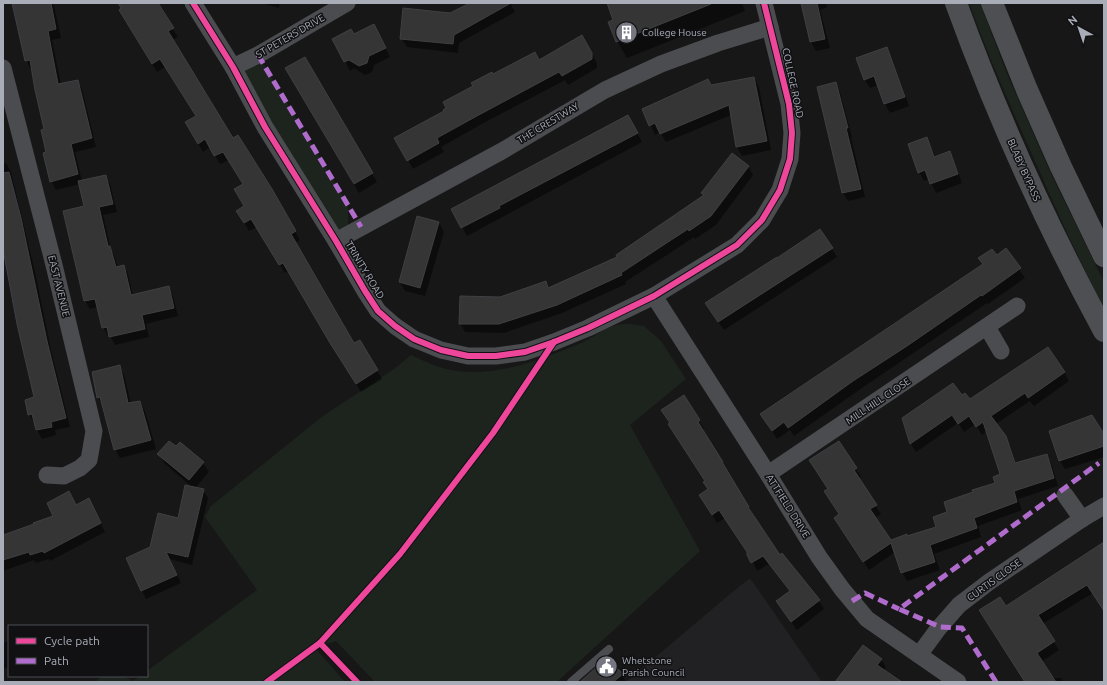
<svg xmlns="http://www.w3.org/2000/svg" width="1107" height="685" font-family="Ubuntu,sans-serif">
	<rect width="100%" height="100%" fill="#171717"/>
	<polygon fill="#212123" points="750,578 822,682 626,682 730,594"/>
	<g fill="#1d241e">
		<path d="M969,3H980L1005,69L1051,174L1104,282V308C1082,266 1062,223 1043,179C1017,121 991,63 969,3Z"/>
		<polygon points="258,55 348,204 348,234 336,241 233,67"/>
		<path d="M631,324L644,326L661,341L686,379L630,425L700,551L557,682H375L336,641L315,648L345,682H95L102,676H123L133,681L140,676H147V671L257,590L205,517L211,506L323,416L394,369L411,355C424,361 436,367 451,370C496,378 540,360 581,343C591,339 603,329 613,326C619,324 626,324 631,324Z"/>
	</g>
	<g fill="#0007">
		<polygon points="24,3 52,3 54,6 61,38 52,40 61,85 77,81 82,89 96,147 75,152 82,181 105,176 110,184 117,212 103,215 111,250 114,255 118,267 123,266 128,274 133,296 168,287 173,296 178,316 146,324 149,337 115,345 110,335 108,336 103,327 98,307 90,309 85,301 65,212 86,207 80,184 56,190 51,181 45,130 32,69 31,69 26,60"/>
		<polygon points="119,3 156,3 178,37 172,40 232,140 271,190 300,240 295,243 354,344 359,341 382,379 361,392 336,351 289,271 285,273 257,227 249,231 237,211 245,206 244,184 229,160 220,164 210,147 203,152 186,123 197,117 165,67 157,72 125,19 123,9"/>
		<polygon points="262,3 280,3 279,8"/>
		<polygon points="471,3 510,3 515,12 459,43 458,53 407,47 401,38"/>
		<polygon points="608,3 742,3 745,11 627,58 617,41 615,20"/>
		<polygon points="802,3 826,3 827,7 820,10 830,48 816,51 811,42"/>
		<polygon points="378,34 390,57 374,65 372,72 365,75 354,68 350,71 334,39 354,36"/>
		<polygon points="582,36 597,63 597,68 568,85 565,80 480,125 441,147 444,152 413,169 396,138 445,111 493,75 539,61"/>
		<polygon points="886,48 891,57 909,106 890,113 885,104 878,85 870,88 865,80"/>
		<polygon points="304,59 377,182 359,193 287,69"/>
		<polygon points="754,78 759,87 771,150 742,156 737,147 731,115 666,142 660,132 655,135 644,109 711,86"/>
		<polygon points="835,83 840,92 852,137 851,137 865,197 848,201 843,193"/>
		<polygon points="628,116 642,142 467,236 462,227"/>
		<polygon points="927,138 935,157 949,152 954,161 962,183 936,193 929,179 924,181 919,172"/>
		<polygon points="6,163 11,172 35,272 51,350 70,427 55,430 56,435 42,439 37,430 35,423 34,423 29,414 35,398 3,244 3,164"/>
		<polygon points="748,166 753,175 716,225 695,239 694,237 670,253 625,282 626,284 562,313 504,333 465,332 460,323 500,298 546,283 549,288 619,257 704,197 702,193"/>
		<polygon points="439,223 444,232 425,296 405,291 400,282"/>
		<polygon points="832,249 837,257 724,330 711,312 777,259"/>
		<polygon points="1006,250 1025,278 988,304 987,303 859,390 794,436 790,430 777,439 767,423 983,265 980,259 997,257"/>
		<polygon points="119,367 124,375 131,404 140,402 145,411 156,449 120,458 115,449 103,405 98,397"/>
		<polygon points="1064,372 1069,381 1034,406 1030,401 996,424 1010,446 1016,464 1046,455 1051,463 1058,486 1018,499 1022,510 978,526 981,537 934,554 940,570 907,581 902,572 895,552 869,570 841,526 840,515 829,490 839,442 861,477 858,479 881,514 875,518 890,541 907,537 937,527 949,513 996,483 1001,475 987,431 982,435 975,424 964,432 958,423 916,452 911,444 903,419 961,396 969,401"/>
		<polygon points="684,396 704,429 702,431 779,556 782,554 819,601 824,609 797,630 777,602 790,592 769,564 757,571 748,552 725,518 717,523 706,504 709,490 704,483 706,482"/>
		<polygon points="1104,435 1104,457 1065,469 1060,461"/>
		<polygon points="180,443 203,463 209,472 195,488 203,490 208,498 192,565 170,559 181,583 146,599 127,559 151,548 179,519 193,488 164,463 159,454 176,448"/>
		<polygon points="76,506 93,508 105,532 50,561 49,559 36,563 34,560 3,571 3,535 35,525"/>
		<polygon points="1104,543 1104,597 1093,593 1042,624 1059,650 1041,662 1052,678 1061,678 1064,682 1025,682 1006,608"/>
		<polygon points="9,641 9,667 3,669 3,643"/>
		<polygon points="881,659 886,667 884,670 901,682 837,682"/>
		<polygon points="622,675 626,682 582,682"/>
	</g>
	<g fill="#353536" stroke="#3f4043">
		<polygon points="12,3 51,3 56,29 48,31 58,84 78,80 92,138 71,144 78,174 50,182 43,153 46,152 41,130 44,129 35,90 30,60 25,61"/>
		<polygon points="118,3 158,3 174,28 168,31 233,138 238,135 272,189 296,231 291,234 354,343 360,340 378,370 356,384 330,343 283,263 279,265 251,219 244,223 236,211 244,206 234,189 243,184 223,152 214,156 205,139 198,144 185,122 196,116 160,59 152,64 119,10 121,8"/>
		<polygon points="470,3 511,3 454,35 453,44 400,39 403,8 450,13"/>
		<polygon points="607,3 711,3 711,4 616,42 608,22 613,20"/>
		<polygon points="801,3 817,3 825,39 810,42"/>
		<polygon points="374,24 386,48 369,56 367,63 359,66 349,60 344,62 332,39 351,29 354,34"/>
		<polygon points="582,35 592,53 592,59 562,76 559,72 475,117 437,138 439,143 407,161 394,138 444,111 443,110 446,108 443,102 473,86 471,83 492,72 493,74 535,52 539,60"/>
		<polygon points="887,47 905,97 884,104 874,76 864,80 856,58"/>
		<polygon points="305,57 373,173 354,184 285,68"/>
		<polygon points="754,77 767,141 736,147 729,105 660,134 655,123 649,126 642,109 708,79 711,85"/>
		<polygon points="836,82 848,128 846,128 861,189 842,193 817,87"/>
		<polygon points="628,115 638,133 499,206 500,208 461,228 451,209"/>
		<polygon points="927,137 934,157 950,151 958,174 930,184 925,170 918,173 908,144"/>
		<polygon points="732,153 749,166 711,216 689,231 688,229 665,244 621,273 622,275 557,305 499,324 459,324 460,296 500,297 546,281 548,288 617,257 616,255 704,195 701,193"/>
		<polygon points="9,172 21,218 47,341 66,418 51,422 52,427 36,430 32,414 28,415 25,400 34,397 17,324 3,249 3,173"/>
		<polygon points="106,175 113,204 99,207 108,246 110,246 116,267 124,265 131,295 169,286 174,308 142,315 145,329 109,337 107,327 102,328 95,299 84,301 63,211 84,206 78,181"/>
		<polygon points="417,216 439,222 420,288 399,282"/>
		<polygon points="820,229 833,248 718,322 705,303 777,257 777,258"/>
		<polygon points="1006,248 1021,268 982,296 981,295 907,346 853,381 788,428 784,422 772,431 760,414 983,264 978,258 992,249 997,255"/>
		<polygon points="1048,347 1065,372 1028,398 1025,393 991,416 1006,436 1015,463 1047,454 1054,478 1014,491 1017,502 974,518 977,528 930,545 935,562 901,573 891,543 863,562 834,518 839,514 824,491 828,489 809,460 839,441 857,468 854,470 877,505 870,509 891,540 907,534 907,536 936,527 933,517 947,512 944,502 973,492 972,490 995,483 993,477 1000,474 983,422 976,427 969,416 958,424 952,415 910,444 902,418 953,383 962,395 965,393 970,399"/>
		<polygon points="120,365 128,403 140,401 151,440 114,450 100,397 97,398 92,372"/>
		<polygon points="684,395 700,420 698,422 723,462 722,462 749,507 748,507 780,555 782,553 820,600 791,622 776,601 790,591 763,556 751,563 747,555 747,552 719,510 712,515 699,495 708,489 703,482 705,481 668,424 670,423 661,410"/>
		<polygon points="1092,415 1104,434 1104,446 1059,461 1049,431"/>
		<polygon points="169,441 176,446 180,442 204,462 189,480 157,454"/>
		<polygon points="185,485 204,489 188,557 166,552 177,575 141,591 126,558 150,547 158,513 178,518"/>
		<polygon points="69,491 76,505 89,498 101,523 44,553 43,551 30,555 29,552 3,560 3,535 34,524 33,523 53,516 47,503"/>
		<polygon points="1104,542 1104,611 1087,585 1038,615 1055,641 1037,653 1056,682 1025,682 979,610 1000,597 1006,606"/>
		<polygon points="863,645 882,659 877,665 902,682 835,682"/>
		<polygon points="607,658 623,674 613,682 580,682"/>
	</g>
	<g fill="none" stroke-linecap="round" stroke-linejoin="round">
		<polyline stroke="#4b4c50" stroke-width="8" points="571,682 609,649"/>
		<g stroke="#4b4c50" stroke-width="17">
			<polyline points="193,3 233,67 265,127 336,241 365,291 378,311 395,326 414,339 441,350 468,356 496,356 525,352 554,342 588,328 654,296 737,245 762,220 780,190 790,159 792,133 789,104 764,3"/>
			<polyline points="233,67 258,55 347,3"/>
			<polyline points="3,68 54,265 94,431 89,460 80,468 64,476 47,475"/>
			<polyline points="336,241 502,151 605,90 661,64 718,43 770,27"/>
			<polyline points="654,296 768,474 819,557 842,589 867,619 958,682"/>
			<polyline points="987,327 1001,351"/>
			<polyline points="768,474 1017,306"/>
			<polyline points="1065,495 1082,519"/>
			<polyline points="919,655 938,629 959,605 989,582 1082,519 1104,506"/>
		</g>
		<g stroke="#4d4f52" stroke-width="22">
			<path d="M956,3C997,116 1047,226 1104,331"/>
			<polyline points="992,3 1027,90 1061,167 1104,256"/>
		</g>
		<g stroke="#b06ccc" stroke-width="5" stroke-dasharray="10 5" stroke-linecap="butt">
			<polyline points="258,55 361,227"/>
			<polyline points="852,601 865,593 899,609"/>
			<polyline points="996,682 962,628 940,627 899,609 1099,463"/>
		</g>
		<defs>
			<g id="cycleway">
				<polyline points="193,3 233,67 265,127 336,241 365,291 378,311 395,326 414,339 441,350 468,356 496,356 525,352 554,342 588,328 654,296 737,245 762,220 780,190 790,159 792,133 789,104 764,3"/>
				<polyline points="320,643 357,682"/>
				<polyline points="267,682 320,643 400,554 493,433 554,342"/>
			</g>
		</defs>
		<use href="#cycleway" stroke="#111113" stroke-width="8"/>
		<use href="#cycleway" stroke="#ed469a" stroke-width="6"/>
	</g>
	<defs>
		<symbol id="building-disc" viewBox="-11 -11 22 22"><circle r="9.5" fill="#757880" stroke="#111113"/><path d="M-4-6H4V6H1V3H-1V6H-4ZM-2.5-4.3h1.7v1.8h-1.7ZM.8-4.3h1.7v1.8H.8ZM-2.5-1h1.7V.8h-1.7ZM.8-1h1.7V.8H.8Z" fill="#fff"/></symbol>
		<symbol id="civic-disc" viewBox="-11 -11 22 22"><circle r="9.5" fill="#757880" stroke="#111113"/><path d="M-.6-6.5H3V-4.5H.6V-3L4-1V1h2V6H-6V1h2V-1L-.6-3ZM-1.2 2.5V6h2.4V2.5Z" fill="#fff"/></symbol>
	</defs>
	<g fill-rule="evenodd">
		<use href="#building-disc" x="614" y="20" width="25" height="25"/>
		<use href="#civic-disc" x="594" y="654" width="25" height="25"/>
	</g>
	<g text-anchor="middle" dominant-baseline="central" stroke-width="3" stroke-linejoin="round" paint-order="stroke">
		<g font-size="10" fill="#a8adb8" stroke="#111113" text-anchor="start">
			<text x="642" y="32">College House</text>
			<text x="622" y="660">Whetstone<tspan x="622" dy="12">Parish Council</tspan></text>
		</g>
		<g font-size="10" fill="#a8adb8" stroke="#111113">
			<text transform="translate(290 36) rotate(-30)">ST PETERS DRIVE</text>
			<text transform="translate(793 83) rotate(78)">COLLEGE ROAD</text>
			<text transform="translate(548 123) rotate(-31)">THE CRESTWAY</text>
			<text transform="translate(1024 170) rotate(66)">BLABY BYPASS</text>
			<text transform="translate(365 270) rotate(59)">TRINITY ROAD</text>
			<text transform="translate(59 286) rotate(76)">EAST AVENUE</text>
			<text transform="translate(878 401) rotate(-34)">MILL HILL CLOSE</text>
			<text transform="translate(788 506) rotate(58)">ATTFIELD DRIVE</text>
			<text transform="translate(994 580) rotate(-36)">CURTIS CLOSE</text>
		</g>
	</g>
	<rect width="1107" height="685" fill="none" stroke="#a8adb8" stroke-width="8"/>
	<rect x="8" y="625" width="140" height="52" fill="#111113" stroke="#4d4f55"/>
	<rect x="16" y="638" width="20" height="6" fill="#ed469a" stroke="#4d4f55"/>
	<text x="44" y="645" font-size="12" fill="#a8adb8">Cycle path</text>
	<rect x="16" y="658" width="20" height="6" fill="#b06ccc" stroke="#4d4f55"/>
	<text x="44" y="665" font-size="12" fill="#a8adb8">Path</text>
	<g transform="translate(1079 28) rotate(320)" stroke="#111113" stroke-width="3" paint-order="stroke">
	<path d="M0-3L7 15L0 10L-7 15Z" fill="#a8adb8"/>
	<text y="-6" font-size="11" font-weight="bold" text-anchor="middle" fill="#a8adb8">N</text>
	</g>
</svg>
